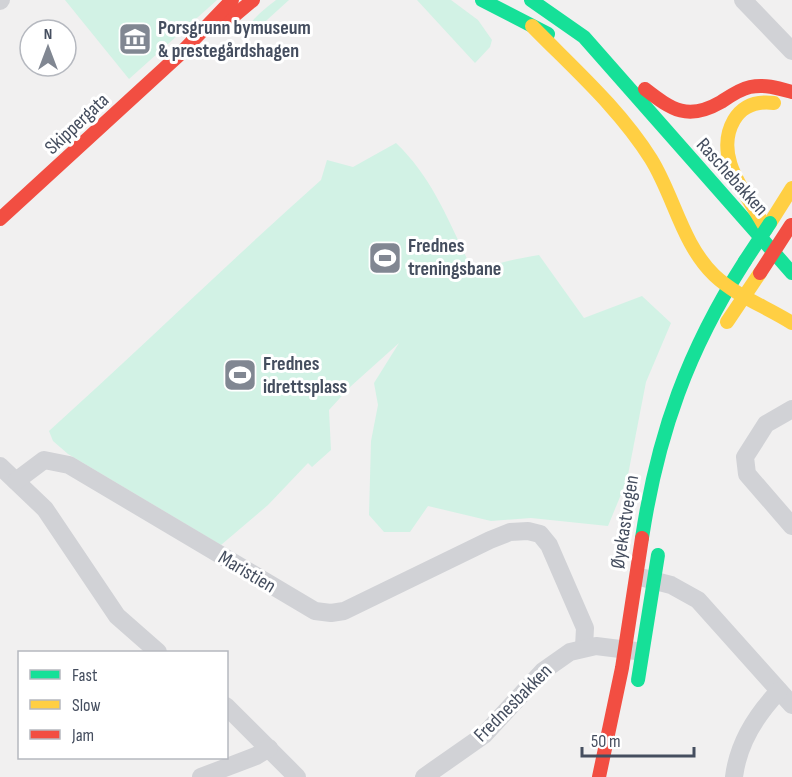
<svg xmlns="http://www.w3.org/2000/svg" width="792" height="777" font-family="'Sofia Sans Condensed',sans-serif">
	<rect width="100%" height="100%" fill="#f1f0f0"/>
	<g fill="#d2f2e5">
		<polygon points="65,0 217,0 129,79"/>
		<path d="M276,0H289L247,38C244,23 265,9 276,0Z"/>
		<polygon points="417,0 451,0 478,20 492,40 490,47 475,63"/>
		<path d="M396,143C435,180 451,228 475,275C492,262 518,259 539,255L584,318L642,296L671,323L646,382L627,480L608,526L531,518L491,521L428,506L410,532H384L369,515L371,441L378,405L374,383L399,343L350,387L329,410L331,450L312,467L308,463L268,505L221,545L68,454L53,441L49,431C141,348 229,262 321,180L327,160L353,167Z"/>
	</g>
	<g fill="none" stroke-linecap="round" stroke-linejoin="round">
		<g stroke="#d1d2d6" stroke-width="18">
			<polyline points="743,0 792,51"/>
			<polyline points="0,1 1,0"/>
			<polyline points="792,409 766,424 745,457 747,474 792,526"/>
			<polyline points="0,466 45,509 117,616 158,652"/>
			<polyline points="16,481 44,460 69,465 315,611 331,613 344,611 490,540 510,532 528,531 540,534 549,545 585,628 584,647"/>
			<polyline points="644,578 671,585 698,600 792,705"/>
			<polyline points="226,706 297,777"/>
			<polyline points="201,777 256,756 269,748"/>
			<polyline points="424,777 484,735 543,671 570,652 596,646 636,651"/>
			<path d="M734,777C738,744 757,714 779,691"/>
		</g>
		<g stroke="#16e098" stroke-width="14">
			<polyline points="482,0 548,34"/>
			<polyline points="531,0 584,37 792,273"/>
			<path d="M642,538C658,433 688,350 745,261"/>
			<polyline points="638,680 658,555"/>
		</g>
		<g stroke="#ffcf43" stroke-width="14">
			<path d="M532,26C573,68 619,108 651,159C674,196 682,244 714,275C736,296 767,307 792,323"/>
			<polyline points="770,223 792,188"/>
			<path d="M766,229C749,196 712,158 734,120C743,105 758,101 774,103"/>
			<polyline points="727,322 760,273"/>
		</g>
		<g stroke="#f24e42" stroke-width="14">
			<polyline points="223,25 253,0"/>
			<path d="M645,89C672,110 688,121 721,102C730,96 740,89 750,87C765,84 778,88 792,92"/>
			<polyline points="0,219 179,55 232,0"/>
			<polyline points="599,777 622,668 642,538"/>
		</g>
		<polyline stroke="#16e098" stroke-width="14" points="745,261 770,223"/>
		<polyline stroke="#f24e42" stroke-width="14" points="760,273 791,225"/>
	</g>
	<defs>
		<symbol id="museum-square" viewBox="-11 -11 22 22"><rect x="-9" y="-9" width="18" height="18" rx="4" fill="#818792" stroke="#fff"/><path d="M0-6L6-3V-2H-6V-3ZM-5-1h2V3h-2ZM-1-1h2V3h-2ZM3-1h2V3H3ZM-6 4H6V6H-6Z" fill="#fff"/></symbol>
		<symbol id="stadium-square" viewBox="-11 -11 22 22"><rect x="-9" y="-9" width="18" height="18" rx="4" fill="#818792" stroke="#fff"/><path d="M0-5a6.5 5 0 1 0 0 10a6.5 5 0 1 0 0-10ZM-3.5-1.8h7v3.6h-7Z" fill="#fff"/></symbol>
	</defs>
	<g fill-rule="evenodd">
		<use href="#museum-square" x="116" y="20" width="38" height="38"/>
		<use href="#stadium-square" x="366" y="239" width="38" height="38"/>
		<use href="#stadium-square" x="221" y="356" width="38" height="38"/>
	</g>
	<g text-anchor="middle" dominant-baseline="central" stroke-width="6" stroke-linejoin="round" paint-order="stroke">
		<g font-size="20" font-weight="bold" fill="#454e5f" stroke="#fff" text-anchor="start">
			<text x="158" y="28">Porsgrunn bymuseum<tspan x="158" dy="23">&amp; prestegårdshagen</tspan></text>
			<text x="408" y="246">Frednes<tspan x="408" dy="23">treningsbane</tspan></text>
			<text x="263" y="364">Frednes<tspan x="263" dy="23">idrettsplass</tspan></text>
		</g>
		<g font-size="20" fill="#454e5f" stroke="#fff">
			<text transform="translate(77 124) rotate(-43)">Skippergata</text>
			<text transform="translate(732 177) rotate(48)">Raschebakken</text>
			<text transform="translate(625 522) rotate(-81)">Øyekastvegen</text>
			<text transform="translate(247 572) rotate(31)">Maristien</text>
			<text transform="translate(513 703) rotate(-45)">Frednesbakken</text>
		</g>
	</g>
	<rect x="18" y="651" width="210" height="108" fill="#ffffff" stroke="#b5b8bf" stroke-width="1.5"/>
	<rect x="30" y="670" width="30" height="9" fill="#16e098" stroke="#b5b8bf" stroke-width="1.5"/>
	<text x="72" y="681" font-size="18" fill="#454e5f">Fast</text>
	<rect x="30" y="700" width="30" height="9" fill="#ffcf43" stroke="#b5b8bf" stroke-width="1.5"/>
	<text x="72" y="711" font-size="18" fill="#454e5f">Slow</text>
	<rect x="30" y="730" width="30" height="9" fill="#f24e42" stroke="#b5b8bf" stroke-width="1.5"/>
	<text x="72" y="741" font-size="18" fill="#454e5f">Jam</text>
	<g transform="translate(48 48)"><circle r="28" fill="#ffffff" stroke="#b5b8bf" stroke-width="1.5"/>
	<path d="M0-4.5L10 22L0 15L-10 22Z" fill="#818792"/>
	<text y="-9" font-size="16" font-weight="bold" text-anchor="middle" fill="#454e5f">N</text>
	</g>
	<path d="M582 747v9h112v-9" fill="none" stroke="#454e5f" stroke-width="3"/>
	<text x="591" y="747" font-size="18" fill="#454e5f" stroke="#ffffff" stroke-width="4.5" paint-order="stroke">50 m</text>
</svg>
